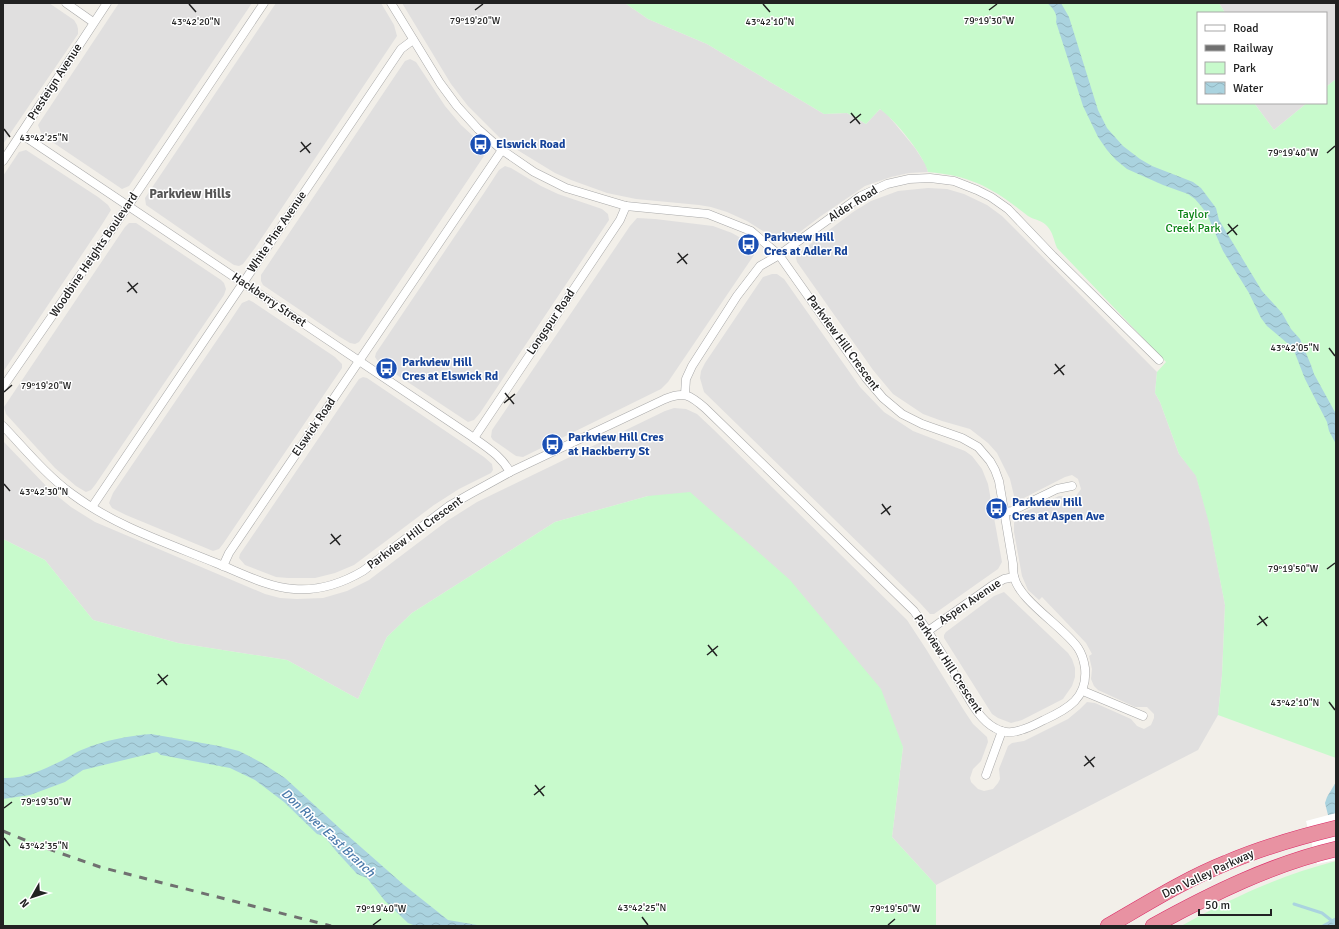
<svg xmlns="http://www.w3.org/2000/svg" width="1339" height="929" font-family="Signika,sans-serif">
	<defs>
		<pattern id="water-waves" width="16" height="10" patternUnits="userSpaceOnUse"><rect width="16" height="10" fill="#aad3df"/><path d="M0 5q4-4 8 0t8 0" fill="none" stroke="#92b5bf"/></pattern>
	</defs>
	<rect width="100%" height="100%" fill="#f2efe9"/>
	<g fill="#e0dfdf">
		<polygon points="3,3 49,3 74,20 77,25 78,29 78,34 3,144"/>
		<polygon points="119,3 252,3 129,186 122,189 42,135 38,125"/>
		<polygon points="276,3 381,3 394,25 397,36 255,248 243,264 239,266 234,265 214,252 146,205 145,198"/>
		<polygon points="402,3 625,3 648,19 707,44 824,114 847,113 866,124 880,109 887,114 915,148 926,165 928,172 909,173 891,177 865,186 821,216 788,241 787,239 783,241 777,240 747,221 727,212 711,207 699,205 636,199 607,193 571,180 555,173 519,151 499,137 468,106 451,84"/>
		<polygon points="1219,3 1336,3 1336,79 1326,87 1326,13 1225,13"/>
		<polygon points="410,59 416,62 445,106 461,125 484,146 486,153 359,342 355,344 350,343 340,337 263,285 261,281 261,275 405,61"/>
		<polygon points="1254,103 1307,103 1274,130"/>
		<polygon points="26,150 98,197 108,205 111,210 101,226 3,372 3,176 19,152"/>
		<polygon points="505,166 511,168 541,186 558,194 602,209 608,214 609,220 480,413 474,420 468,422 379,363 375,357 376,353 486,190 499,170"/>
		<polygon points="928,188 947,189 964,194 987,205 1002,216 1157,372 1155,393 1160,402 1179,454 1196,475 1209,521 1225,605 1222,675 1218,715 1198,750 936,885 892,837 903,747 648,496 555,522 412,613 387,637 358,699 287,660 178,643 93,620 45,560 3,539 3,441 50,490 71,507 95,522 265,594 280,598 297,599 323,598 347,591 369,580 447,521 477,502 665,411 674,408 686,409 697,414 713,429 907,620 926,649 965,712 973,724 987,737 988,742 981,761 973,769 970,778 971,782 978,789 984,791 993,789 998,783 1000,779 999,769 1008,746 1012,743 1024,741 1068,719 1080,709 1087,702 1095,703 1131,719 1137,726 1144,729 1151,725 1154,718 1154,714 1147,707 1135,707 1098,690 1094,686 1091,679 1092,669 1089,656 1092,654 1086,643 1042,597 1039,600 1028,590 1022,576 1014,532 1014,523 1016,518 1018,515 1059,496 1073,498 1076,496 1081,489 1078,479 1072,475 1065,477 1018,501 1015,500 1010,479 997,453 988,443 970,429 942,421 923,414 893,394 873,370 797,262 796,258 801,251 853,212 871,201 898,191"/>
		<polygon points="637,218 655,219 713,226 732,233 748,242 753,247 754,255 668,382 661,389 523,457 516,456 493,440 491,437 492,430 630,226"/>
		<polygon points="129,223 136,223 221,280 224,283 226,289 224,295 95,485 91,490 86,492 76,486 55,468 6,414 4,407 125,227"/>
		<polygon points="772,274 777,274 784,279 860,387 884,412 913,431 965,451 972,456 982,469 988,484 1002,562 998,569 934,614 930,614 920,603 704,392 700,378 701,371 705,363 763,277"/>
		<polygon points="249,300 253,302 335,357 342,364 342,368 223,544 219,549 213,551 126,515 112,508 109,503 113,493 230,321 242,303"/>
		<polygon points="363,377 367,378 484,457 492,464 493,470 491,473 459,489 434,505 354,565 335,573 315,578 288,578 276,577 245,565 239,558 240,554 350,392 359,379"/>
		<polygon points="1004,592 1068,653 1072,659 1075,668 1075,677 1072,686 1063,699 1022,720 1011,723 998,718 992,714 944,638 944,635 946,632 994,596"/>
	</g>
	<g fill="#c8facc">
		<path d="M625,3H1219L1225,13H1198V103H1254L1274,130L1307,103H1326V87L1336,79V758L1218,715L1222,675L1225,605L1209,523L1196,476L1179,454L1160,402L1155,393L1157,372L1166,362L1057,248C1054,241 1053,232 1047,226C1042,220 1034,220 1028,216C994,189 973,176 928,172C924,155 894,119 880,109L866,124L847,113L824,114L707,44L648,19Z"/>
		<polygon points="690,492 790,580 881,689 903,747 892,837 936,885 936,926 3,926 3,539 45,560 93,620 178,643 287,660 358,699 387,637 412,613 555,522 648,496"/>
		<path d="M1336,861V926H1181C1230,899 1281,875 1336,861Z"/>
	</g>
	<g fill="url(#water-waves)">
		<path d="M1047,3H1061L1069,17L1098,110L1107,128L1123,146L1140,159L1152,166L1193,182L1201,188L1216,208L1219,220L1262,291L1282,313L1291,329L1300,339L1311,365L1314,374L1336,414V444L1329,431L1327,422L1305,379L1293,348L1267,326L1261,318L1249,293L1223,251L1207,214L1201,206L1195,199L1188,194L1163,185L1127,169L1116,160L1107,150L1098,137L1083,106L1056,22C1058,14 1053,8 1047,3Z"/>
		<path d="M151,734L219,746L239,751L262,763L285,778L346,834L404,885L448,920L483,926H416L408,923L385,901L367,878L357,874L336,851L324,836L317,834L284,802L255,780L230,768L161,755L157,752L83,770L65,782L30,795L3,799V778C22,779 43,770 59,762C68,758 75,752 84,749C106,740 127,736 151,734Z"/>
		<polygon points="1336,782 1336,847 1325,803 1327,797"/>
		<polygon points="1336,917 1336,926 1320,926"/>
	</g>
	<polygon fill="#fff" points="1336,813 1336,860 1317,864 1306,821"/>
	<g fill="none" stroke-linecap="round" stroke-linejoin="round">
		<polyline stroke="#aad3df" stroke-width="3" points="1294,904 1322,913 1336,924"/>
		<defs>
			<g id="minor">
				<polyline points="66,3 93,22"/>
				<path d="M21,134L474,438C489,449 501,456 510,472"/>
				<polyline points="3,161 107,3"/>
				<polyline points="3,387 128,206 264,3"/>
				<polyline points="685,394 686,379 692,366 737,296 760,266 779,255 861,196 887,184 909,179 930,178 954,181 977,190 991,197 1008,209 1053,256 1159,360"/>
				<path d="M3,426C25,449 46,475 72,494C115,526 167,543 216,563C241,573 267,587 294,589C319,591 341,584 363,571L449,506L470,494L510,472L665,399C684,391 690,395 705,408L914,611C929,632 942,653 955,675C966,692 977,719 995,728C1003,733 1013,733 1021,730C1029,728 1036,724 1044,720C1068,709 1088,698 1085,668C1084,661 1082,654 1078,648C1064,627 1018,600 1014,576C1013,572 1013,568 1013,564L999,481L995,470L990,461L978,447L962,438L922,424L902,414L883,398L866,378L779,255L751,231L708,214L626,206L566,188L534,172L502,150L478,129L457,106L440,83L391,3"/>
				<polyline points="474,438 620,220 626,206"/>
				<polyline points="92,507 401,49 413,40"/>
				<polyline points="1004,512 1012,511 1057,489 1072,486"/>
				<polyline points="223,566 229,553 502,150"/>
				<polyline points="928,631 993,585 1004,579 1014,577"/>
				<polyline points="1083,691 1143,716"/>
				<polyline points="986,775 1002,731"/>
			</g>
			<g id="motorway">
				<path d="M1108,926C1146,904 1186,879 1226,863C1261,848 1299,837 1336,828"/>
				<path d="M1153,926C1211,894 1272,864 1336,849"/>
			</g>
		</defs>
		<use href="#minor" stroke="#a9a9a9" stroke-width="9"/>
		<use href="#motorway" stroke="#dc2a67" stroke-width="16"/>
		<use href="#minor" stroke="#fff" stroke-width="8"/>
		<use href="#motorway" stroke="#e892a2" stroke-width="15"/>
		<polyline stroke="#707070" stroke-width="3" stroke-dasharray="8 8" stroke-linecap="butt" points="3,831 37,845 100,867 331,926"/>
	</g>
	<path fill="none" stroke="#222" stroke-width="1.5" d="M189,4L196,12M763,4L770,12M475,10L483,4M989,10L997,4M851,113L860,124M850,123L861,114M4,129L10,137M301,142L310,153M300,152L311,143M1327,153L1335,146M1228,224L1237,235M1227,234L1238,225M678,253L687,264M677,263L688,254M128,282L137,293M127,292L138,283M1329,348L1335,356M1055,364L1064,375M1054,374L1065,365M4,392L12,385M505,393L514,404M504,403L515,394M4,484L10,491M882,504L890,515M881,514L891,506M331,534L340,545M330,544L341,535M1327,569L1335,563M1259,616L1267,626M1257,625L1268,617M708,645L717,656M707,655L718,646M158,674L167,685M157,684L168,675M1329,702L1335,710M1085,756L1094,767M1084,766L1095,757M535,785L544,796M534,795L545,786M4,808L12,802M4,838L10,846M642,917L648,925M373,925L381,919M888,925L895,919"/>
	<defs>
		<symbol id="bus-disc" viewBox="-11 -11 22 22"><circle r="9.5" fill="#1a4fb4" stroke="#fff"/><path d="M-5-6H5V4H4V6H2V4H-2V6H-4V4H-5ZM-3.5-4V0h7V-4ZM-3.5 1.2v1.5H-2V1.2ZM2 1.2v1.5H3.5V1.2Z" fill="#fff"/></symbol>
	</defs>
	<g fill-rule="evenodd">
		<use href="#bus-disc" x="468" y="132" width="25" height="25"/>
		<use href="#bus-disc" x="736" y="232" width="25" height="25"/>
		<use href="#bus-disc" x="374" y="356" width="25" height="25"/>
		<use href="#bus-disc" x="540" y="432" width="25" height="25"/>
		<use href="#bus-disc" x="984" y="496" width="25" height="25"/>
	</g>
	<g text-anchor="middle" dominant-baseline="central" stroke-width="3" stroke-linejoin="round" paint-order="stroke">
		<g font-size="12" fill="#222" stroke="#fff">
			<text transform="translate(55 82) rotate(-57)">Presteign Avenue</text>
			<text transform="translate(853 204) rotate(-32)">Alder Road</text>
			<text transform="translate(277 232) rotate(-56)">White Pine Avenue</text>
			<text transform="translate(94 255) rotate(-56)">Woodbine Heights Boulevard</text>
			<text transform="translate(269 300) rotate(34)">Hackberry Street</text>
			<text transform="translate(551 322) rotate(-56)">Longspur Road</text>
			<text transform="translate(843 343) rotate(54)">Parkview Hill Crescent</text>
			<text transform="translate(314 427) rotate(-56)">Elswick Road</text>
			<text transform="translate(415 533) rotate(-36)">Parkview Hill Crescent</text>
			<text transform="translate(970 602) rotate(-34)">Aspen Avenue</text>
			<text transform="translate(948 664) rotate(57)">Parkview Hill Crescent</text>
			<text transform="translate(1208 874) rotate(-25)">Don Valley Parkway</text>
		</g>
		<g font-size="12" font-weight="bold" fill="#164399" stroke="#fff" text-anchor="start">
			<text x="496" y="144">Elswick Road</text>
			<text x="764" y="237">Parkview Hill<tspan x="764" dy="14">Cres at Adler Rd</tspan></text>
			<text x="402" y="362">Parkview Hill<tspan x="402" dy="14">Cres at Elswick Rd</tspan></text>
			<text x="568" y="437">Parkview Hill Cres<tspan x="568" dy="14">at Hackberry St</tspan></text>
			<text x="1012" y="502">Parkview Hill<tspan x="1012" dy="14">Cres at Aspen Ave</tspan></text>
		</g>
		<g font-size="12" fill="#0c8416" stroke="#fff">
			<text x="1193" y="214">Taylor<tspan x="1193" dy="14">Creek Park</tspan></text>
		</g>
		<g font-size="13" font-weight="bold" fill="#555" stroke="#fff">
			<text x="190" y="194">Parkview Hills</text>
		</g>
		<g font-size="13" font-style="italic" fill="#4a7aab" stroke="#fff">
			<text transform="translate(328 833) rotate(43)">Don River East Branch</text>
		</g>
	</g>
	<g font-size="10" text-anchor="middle" fill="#222" stroke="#fff" stroke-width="3" stroke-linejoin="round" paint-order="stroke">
		<text x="475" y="24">79°19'20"W</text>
		<text x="989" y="24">79°19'30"W</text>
		<text x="196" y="25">43°42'20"N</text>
		<text x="770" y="25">43°42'10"N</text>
		<text x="44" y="141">43°42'25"N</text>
		<text x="1293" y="156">79°19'40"W</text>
		<text x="1295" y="351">43°42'05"N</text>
		<text x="46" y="389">79°19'20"W</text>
		<text x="44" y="495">43°42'30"N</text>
		<text x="1293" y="572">79°19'50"W</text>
		<text x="1295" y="706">43°42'10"N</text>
		<text x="46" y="805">79°19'30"W</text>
		<text x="44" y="849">43°42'35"N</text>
		<text x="642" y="911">43°42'25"N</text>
		<text x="381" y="912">79°19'40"W</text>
		<text x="895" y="912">79°19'50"W</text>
	</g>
	<rect width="1339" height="929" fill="none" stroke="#222222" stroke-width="8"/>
	<rect x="1197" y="12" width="130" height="92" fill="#ffffff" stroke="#a7a7a7"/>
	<rect x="1205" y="25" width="20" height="6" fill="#ffffff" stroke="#a7a7a7"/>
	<text x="1233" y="32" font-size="12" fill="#222222">Road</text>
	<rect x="1205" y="45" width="20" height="6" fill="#707070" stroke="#a7a7a7"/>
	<text x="1233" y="52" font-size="12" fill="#222222">Railway</text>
	<rect x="1205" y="62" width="20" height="12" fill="#c8facc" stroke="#a7a7a7"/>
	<text x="1233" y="72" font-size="12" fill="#222222">Park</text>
	<rect x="1205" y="82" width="20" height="12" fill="url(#water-waves)" stroke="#a7a7a7"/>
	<text x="1233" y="92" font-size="12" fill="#222222">Water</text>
	<g transform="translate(32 897) rotate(231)" stroke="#ffffff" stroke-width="3" paint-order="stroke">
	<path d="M0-3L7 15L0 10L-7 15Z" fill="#222222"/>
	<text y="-6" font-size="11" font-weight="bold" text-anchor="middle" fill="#222222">N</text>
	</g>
	<path d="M1199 909v6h72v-6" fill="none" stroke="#222222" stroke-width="2"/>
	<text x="1205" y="909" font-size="12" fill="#222222" stroke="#ffffff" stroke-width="3" paint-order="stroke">50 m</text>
</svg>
